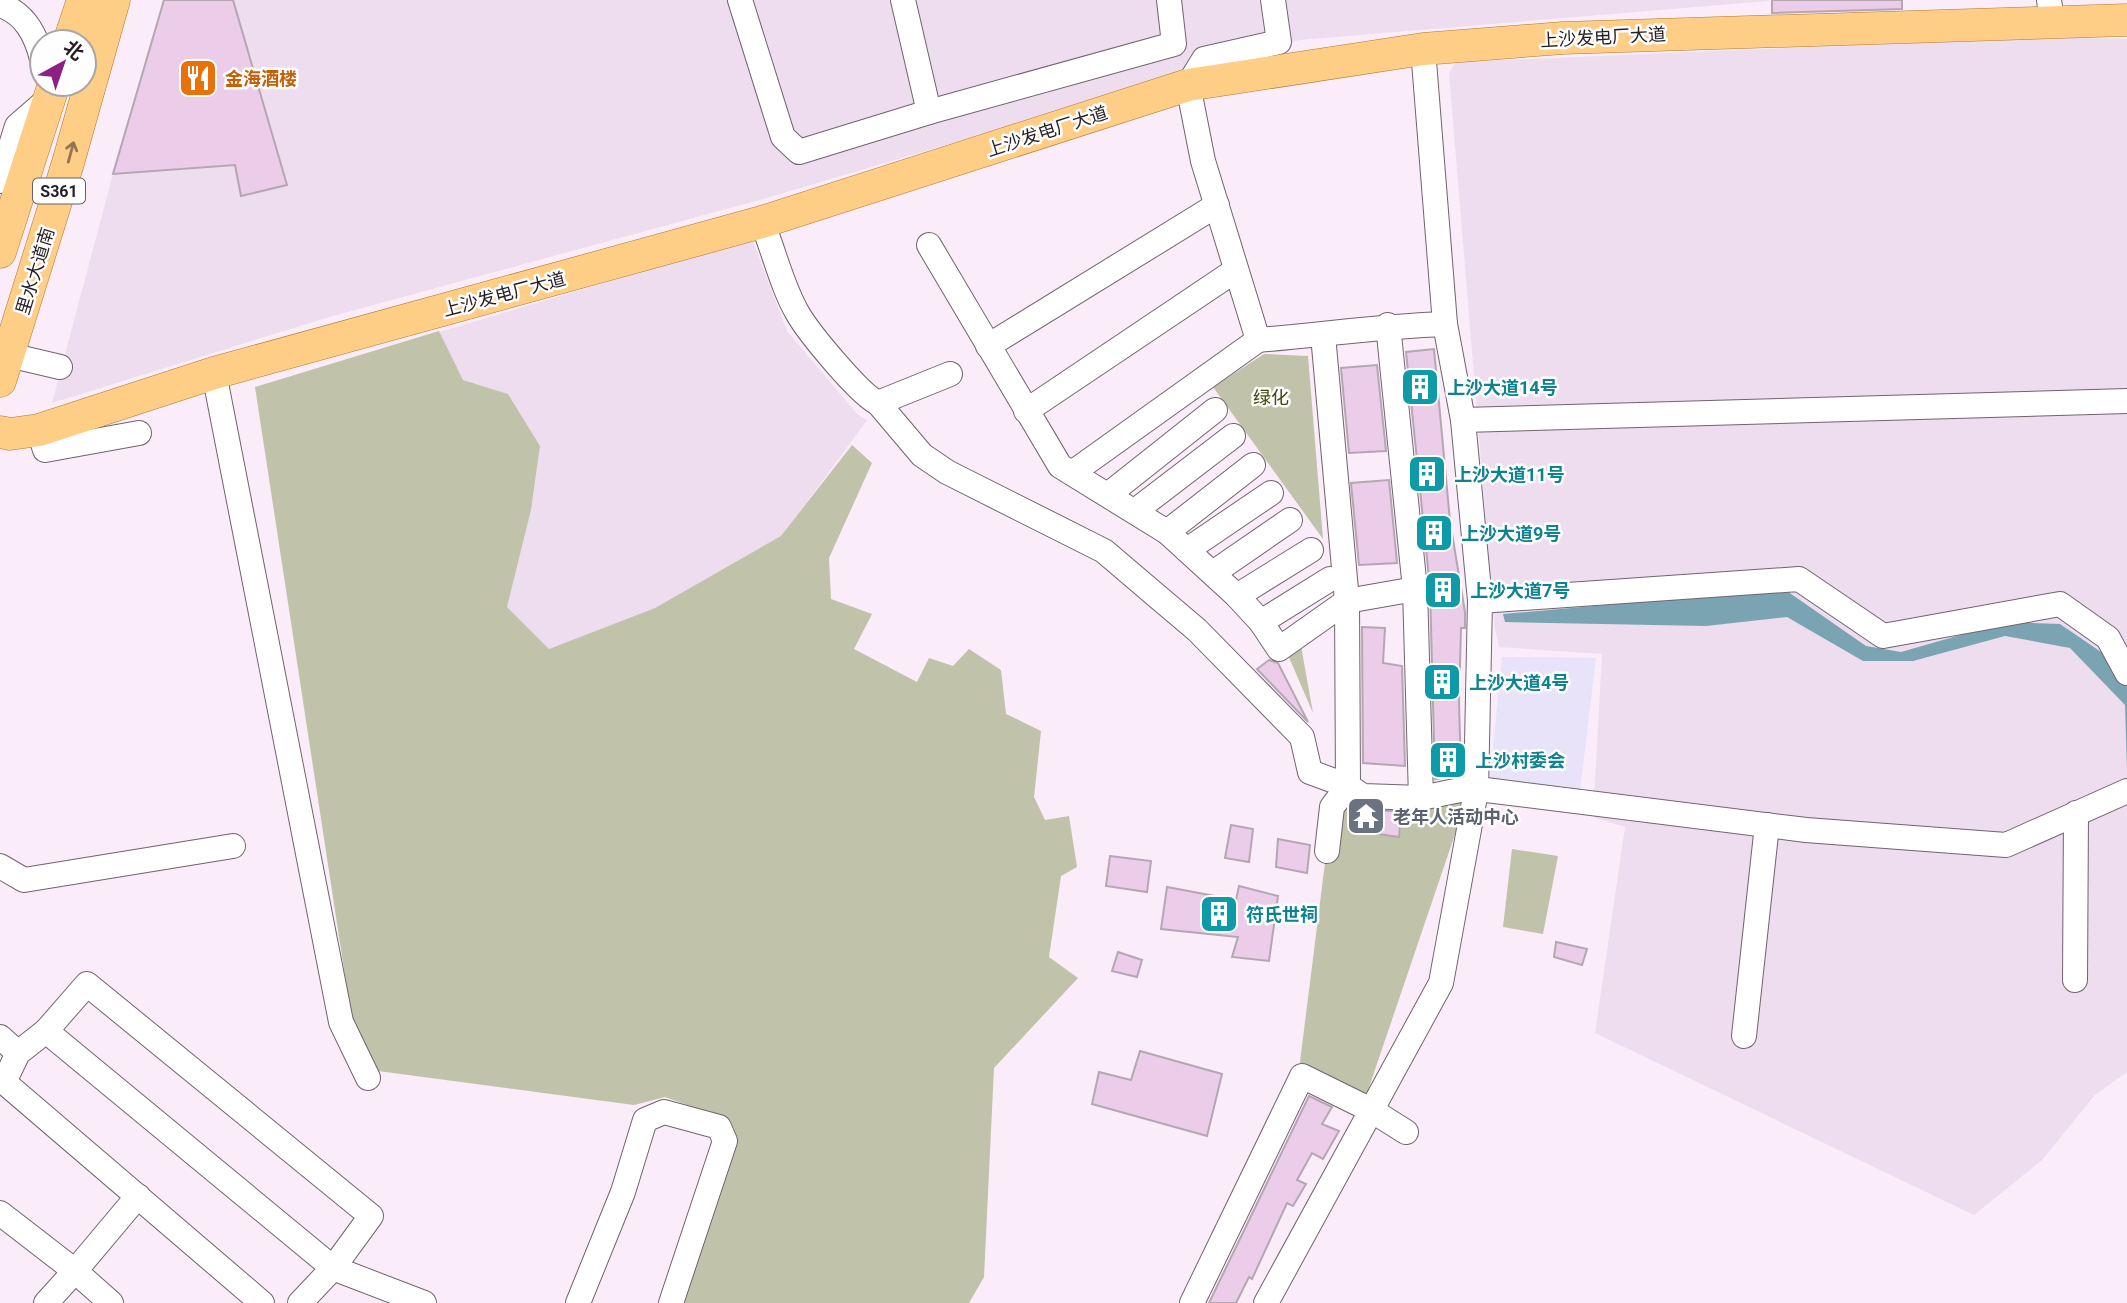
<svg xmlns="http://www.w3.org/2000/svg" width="2127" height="1303" font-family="Roboto,'Noto Sans SC',sans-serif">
	<rect width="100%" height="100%" fill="#faecf8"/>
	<polygon fill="#e8e3f9" points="1502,657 1596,658 1580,791 1492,781 1490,778"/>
	<g fill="#edddef">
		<polygon points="233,0 1769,0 1769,1 1299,40 770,197 326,318 52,403 113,174 235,165 242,196"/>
		<polygon points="2050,37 2127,39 2127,1072 2095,1095 2042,1160 1974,1215 1595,1033 1625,827 1593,817 1602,654 1499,647 1495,630 1449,73 1456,62"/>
		<polygon points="752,239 787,331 858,415 867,420 782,536 655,608 549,649 507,607 531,510 540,446 508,394 463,380 439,332"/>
	</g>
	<g fill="#c0c2aa">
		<polygon points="439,331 463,380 508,394 540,446 531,510 507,607 549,649 655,608 781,536 852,445 872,463 829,558 831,599 872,614 854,649 917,682 929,658 953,666 969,649 1001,670 1006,714 1041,731 1034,797 1045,820 1069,816 1077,867 1061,876 1049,957 1078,978 994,1068 984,1277 969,1303 678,1303 735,1134 729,1120 665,1097 634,1105 378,1071 351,1015 255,387"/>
		<polygon points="1264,354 1308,356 1323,539 1213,387"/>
		<polygon points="1301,646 1313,713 1288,655"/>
		<polygon points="1348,786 1469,793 1363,1105 1302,1076 1300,1062 1332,807"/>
		<polygon points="1512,849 1558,856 1543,934 1503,927"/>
	</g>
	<polygon fill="#7aa4b2" points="1784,589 1866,646 1901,652 2006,622 2060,624 2104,654 2127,686 2127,770 2125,705 2070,648 2005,636 1913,661 1863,661 1787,617 1706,626 1505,622 1503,614"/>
	<g fill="#eccde9" stroke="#b4a7b2" stroke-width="2">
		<polygon points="164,0 233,0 287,185 241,196 235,165 113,174"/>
		<polygon points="1772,0 1902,0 1902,9 1772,13"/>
		<polygon points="1434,349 1450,521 1465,612 1465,628 1461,628 1459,701 1461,775 1435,779 1430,588 1406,352"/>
		<polygon points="1377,365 1386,451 1349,453 1341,368"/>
		<polygon points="1389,480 1397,563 1359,565 1351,483"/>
		<polygon points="1362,627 1385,628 1383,663 1402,666 1405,766 1363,763"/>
		<polygon points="1269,660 1278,663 1308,722 1257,669"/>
		<polygon points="1354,808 1401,812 1399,837 1351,830"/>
		<polygon points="1231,825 1253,829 1249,862 1225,858"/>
		<polygon points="1278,839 1310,845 1307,873 1276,867"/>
		<polygon points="1110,856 1151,861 1147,892 1106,886"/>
		<polygon points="1239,886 1278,896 1269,961 1232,957 1238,937 1161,929 1167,887 1236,900"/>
		<polygon points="1556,942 1587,949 1582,965 1554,957"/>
		<polygon points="1118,952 1142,960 1137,977 1112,971"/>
		<polygon points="1140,1051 1222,1074 1207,1136 1092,1104 1099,1072 1131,1080"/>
		<polygon points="1309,1096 1332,1107 1322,1124 1339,1131 1323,1159 1312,1153 1297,1180 1306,1184 1293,1206 1287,1203 1252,1279 1249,1277 1236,1303 1209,1303"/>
	</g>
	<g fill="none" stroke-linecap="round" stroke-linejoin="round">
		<defs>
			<g id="minor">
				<polyline points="740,0 783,137 799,152 929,112"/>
				<polyline points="903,0 929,112 1174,44 1169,0"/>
				<path d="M1273,0L1279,42L1204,59L1188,85L1203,161L1258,340C1321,335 1382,326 1445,324"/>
				<polyline points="2049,0 2052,21"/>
				<path d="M0,5C25,13 36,35 42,59"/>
				<polyline points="0,181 17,126 48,99"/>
				<path d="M762,222C774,251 782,287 798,314C809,333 860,395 878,403L922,455L947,472L1104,551L1158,597L1197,630L1302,737L1310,772L1348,786L1363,796L1421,798L1470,788L1806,830L2006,845L2127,791"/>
				<polyline points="929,245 1060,466 1167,532 1237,596 1261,622 1279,649 1347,601 1415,589"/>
				<polyline points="1388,325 1415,589 1421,798"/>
				<polyline points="1323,335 1347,601 1348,786 1332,807 1327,851"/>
				<polyline points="988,346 1217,205"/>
				<polyline points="9,355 60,367"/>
				<polyline points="214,373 341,1022 368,1078"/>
				<polyline points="878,403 950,374"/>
				<polyline points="1026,411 1236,270"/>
				<polyline points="1463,420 2127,401"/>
				<polyline points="39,430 45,450 139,433"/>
				<polyline points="1072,473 1258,340"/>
				<polyline points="1109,494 1215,410"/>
				<polyline points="1135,511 1233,436"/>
				<polyline points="1167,532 1253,465"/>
				<polyline points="1187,550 1271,493"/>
				<polyline points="1213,573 1290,520"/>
				<polyline points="1237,596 1311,550"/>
				<polyline points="1480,601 1799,579 1883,636 2060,604 2108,638 2127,673"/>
				<polyline points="1261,622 1330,579"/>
				<polyline points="0,866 24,880 233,846"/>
				<polyline points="2075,980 2076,813"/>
				<polyline points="46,1031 87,984 371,1216 333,1268 300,1303"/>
				<polyline points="1744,1036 1767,825"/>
				<polyline points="0,1037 18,1053"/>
				<polyline points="0,1213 75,1271 138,1196"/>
				<polyline points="46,1303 75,1271 111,1303"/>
				<polyline points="262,1303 4,1082 18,1053 46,1031 333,1268 424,1303"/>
				<polyline points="578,1303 623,1192 645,1120 664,1112 719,1127 725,1141 671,1303"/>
				<polyline points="1192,1303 1302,1076 1371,1110 1406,1132"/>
				<polyline points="1266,1303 1441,983 1476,791 1480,601 1463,420 1445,324 1423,49"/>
			</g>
			<g id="major">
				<polyline points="69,42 83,0"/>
				<polyline points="0,252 54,84"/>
				<polyline points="0,381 68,163 114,0"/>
				<polyline points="0,432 10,434 39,430 214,373 762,222 1188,85 1423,49 1563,38 2127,20"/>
			</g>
		</defs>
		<use href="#minor" stroke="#70646e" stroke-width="26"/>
		<use href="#major" stroke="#b17a2f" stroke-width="33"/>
		<use href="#minor" stroke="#fff" stroke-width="24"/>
		<use href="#major" stroke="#fecd86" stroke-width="32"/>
	</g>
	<defs><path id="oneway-shaft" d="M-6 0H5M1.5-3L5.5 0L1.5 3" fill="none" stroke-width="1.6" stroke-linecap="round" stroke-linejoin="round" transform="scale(1.75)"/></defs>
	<use stroke="#917654" href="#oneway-shaft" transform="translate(71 152) rotate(-75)"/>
	<defs>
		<symbol id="restaurant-square" viewBox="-11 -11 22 22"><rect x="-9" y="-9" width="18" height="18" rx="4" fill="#e8710a" stroke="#fefefe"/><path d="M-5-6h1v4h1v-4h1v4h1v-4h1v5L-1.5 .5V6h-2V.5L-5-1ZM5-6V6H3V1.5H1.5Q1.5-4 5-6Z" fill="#fff"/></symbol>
		<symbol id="building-square" viewBox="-11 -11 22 22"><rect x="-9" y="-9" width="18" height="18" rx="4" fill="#0f9aa8" stroke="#fefefe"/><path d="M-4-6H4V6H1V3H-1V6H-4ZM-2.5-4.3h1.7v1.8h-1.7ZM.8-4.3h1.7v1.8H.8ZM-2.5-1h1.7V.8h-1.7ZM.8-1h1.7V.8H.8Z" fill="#fff"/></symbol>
		<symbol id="temple-square" viewBox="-11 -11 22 22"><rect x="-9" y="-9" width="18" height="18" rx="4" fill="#6b7280" stroke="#fefefe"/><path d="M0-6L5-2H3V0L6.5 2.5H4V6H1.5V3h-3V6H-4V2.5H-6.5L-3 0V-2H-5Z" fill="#fff"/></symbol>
	</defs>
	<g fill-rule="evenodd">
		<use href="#restaurant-square" x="176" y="56" width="44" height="44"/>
		<use href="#building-square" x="1398" y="365" width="44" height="44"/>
		<use href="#building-square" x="1405" y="452" width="44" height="44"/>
		<use href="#building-square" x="1412" y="511" width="44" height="44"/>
		<use href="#building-square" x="1421" y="568" width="44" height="44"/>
		<use href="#building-square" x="1420" y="660" width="44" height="44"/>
		<use href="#building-square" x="1426" y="738" width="44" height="44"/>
		<use href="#temple-square" x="1344" y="794" width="44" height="44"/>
		<use href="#building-square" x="1197" y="892" width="44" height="44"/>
	</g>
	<g text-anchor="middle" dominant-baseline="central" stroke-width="5" stroke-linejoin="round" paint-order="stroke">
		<rect fill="#fefefe" stroke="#656265" stroke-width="2" x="33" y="178.5" width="52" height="25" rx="5"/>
		<g font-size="16" font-weight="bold" fill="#241f23">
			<text x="59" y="191">S361</text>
		</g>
		<g font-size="18" fill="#241f23" stroke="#fefefe">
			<text transform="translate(1603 37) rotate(-3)">上沙发电厂大道</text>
			<text transform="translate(1047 131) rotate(-18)">上沙发电厂大道</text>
			<text transform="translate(35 271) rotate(-73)">里水大道南</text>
			<text transform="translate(504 294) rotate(-15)">上沙发电厂大道</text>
		</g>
		<g font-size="18" font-weight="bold" fill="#c56008" stroke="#fefefe" text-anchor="start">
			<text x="225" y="78">金海酒楼</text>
		</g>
		<g font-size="18" font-weight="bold" fill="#0d838f" stroke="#fefefe" text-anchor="start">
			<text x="1447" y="387">上沙大道14号</text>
			<text x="1454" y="474">上沙大道11号</text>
			<text x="1461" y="533">上沙大道9号</text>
			<text x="1470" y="590">上沙大道7号</text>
			<text x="1469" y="682">上沙大道4号</text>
			<text x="1475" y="760">上沙村委会</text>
			<text x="1246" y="914">符氏世祠</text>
		</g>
		<g font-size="18" fill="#454707" stroke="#fefefe">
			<text x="1271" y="397">绿化</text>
		</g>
		<g font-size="18" font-weight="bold" fill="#5b616d" stroke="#fefefe" text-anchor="start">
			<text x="1393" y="816">老年人活动中心</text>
		</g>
	</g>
	<g transform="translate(63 63) rotate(40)"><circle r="33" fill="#fefefe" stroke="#a7a5a6" stroke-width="2"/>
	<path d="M0-5L12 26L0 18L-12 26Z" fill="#8c2083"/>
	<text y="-10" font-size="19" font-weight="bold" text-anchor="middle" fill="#241f23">北</text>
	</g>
</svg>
